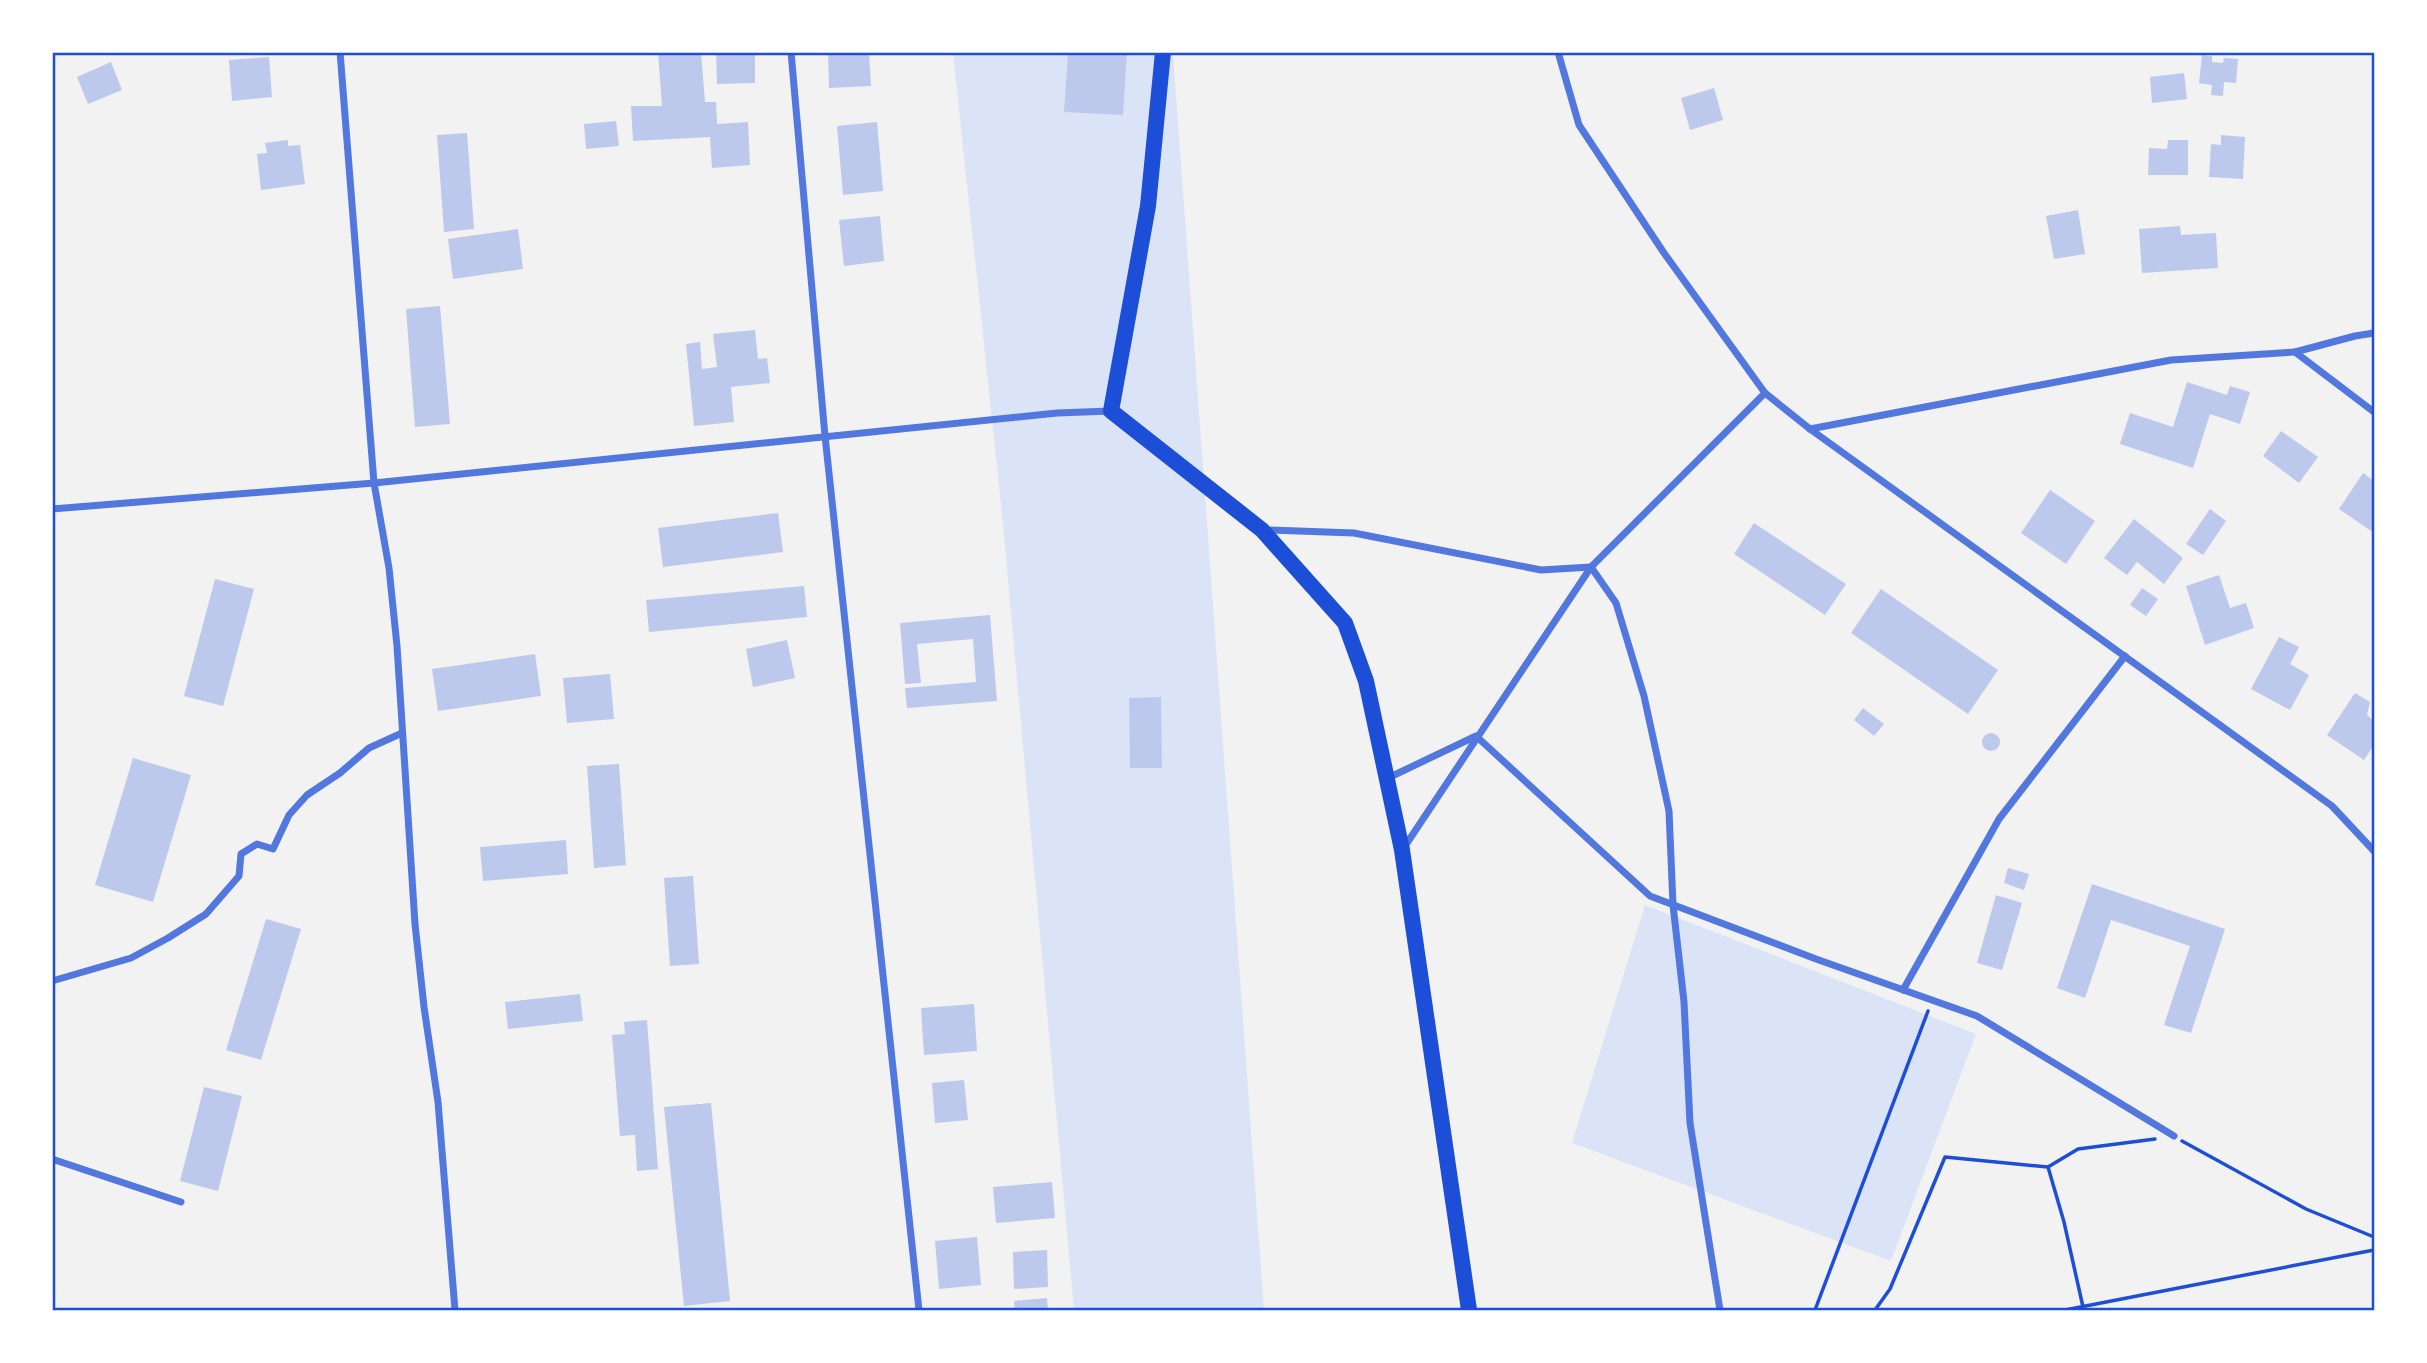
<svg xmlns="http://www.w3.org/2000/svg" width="2427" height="1363" font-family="Inter,sans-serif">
	<rect width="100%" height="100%" fill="#f2f2f2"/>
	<g fill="#dbe4f7">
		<polygon points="953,53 1173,53 1264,1310 1074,1310 1002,514"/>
		<polygon points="1645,905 1976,1034 1891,1261 1572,1143"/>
	</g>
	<g fill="#bdc9ec">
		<polygon points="658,52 701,52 705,102 716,102 717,124 748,122 750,165 712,168 710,137 633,141 631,106 662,106"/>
		<polygon points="716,52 755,52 755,83 717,84"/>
		<polygon points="828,52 869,52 871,86 829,88"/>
		<polygon points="1068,52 1127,52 1123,115 1064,112"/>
		<polygon points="2202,55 2212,56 2212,62 2223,63 2224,58 2238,59 2236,83 2224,82 2223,96 2211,95 2212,85 2199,83"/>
		<polygon points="269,57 272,97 232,101 229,60"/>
		<polygon points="111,62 122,90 88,104 77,77"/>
		<polygon points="2184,73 2187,99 2152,103 2150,77"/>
		<polygon points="1714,88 1723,120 1690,130 1681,98"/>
		<polygon points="616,121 619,146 586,149 584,124"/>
		<polygon points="877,122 883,191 843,195 837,126"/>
		<polygon points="467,133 474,229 444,232 437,135"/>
		<polygon points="2221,135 2245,137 2243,179 2209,177 2211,144 2221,145"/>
		<polygon points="288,140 288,146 300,145 305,184 261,190 257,154 267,153 265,143"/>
		<polygon points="2168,140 2188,140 2188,175 2148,175 2149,148 2167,149"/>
		<polygon points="2078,210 2085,254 2054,259 2046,216"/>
		<polygon points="880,216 884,261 844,266 839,220"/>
		<polygon points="2180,226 2181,235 2216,233 2218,268 2142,273 2139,229"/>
		<polygon points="518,229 523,269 453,279 448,239"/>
		<polygon points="440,306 450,424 415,427 406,309"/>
		<polygon points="755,330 758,359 767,358 770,383 731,387 734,422 694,426 686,344 700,342 702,369 717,367 713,334"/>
		<polygon points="2187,382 2227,395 2230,386 2250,392 2240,424 2210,414 2193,468 2120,444 2130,413 2173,427"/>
		<polygon points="2281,431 2318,457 2299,483 2263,456"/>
		<polygon points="2363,473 2374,481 2374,533 2339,509"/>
		<polygon points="2050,490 2095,521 2066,564 2021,533"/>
		<polygon points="2210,509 2226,521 2203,555 2186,544"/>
		<polygon points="778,513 783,552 663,567 658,528"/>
		<polygon points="2134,519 2183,558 2164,584 2137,562 2127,575 2104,558"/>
		<polygon points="1754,523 1846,584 1825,615 1734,554"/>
		<polygon points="2219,575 2230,608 2246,603 2254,628 2205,645 2186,586"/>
		<polygon points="215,579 254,589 223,706 184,696"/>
		<polygon points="804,586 807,617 649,632 646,600"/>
		<polygon points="2142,588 2158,599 2146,616 2130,605"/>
		<polygon points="1881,589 1998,670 1968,714 1851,633"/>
		<polygon points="990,615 997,701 907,708 905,688 976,682 973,639 917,644 921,683 905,684 900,623"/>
		<polygon points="2279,637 2299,647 2290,664 2309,675 2290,710 2251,689"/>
		<polygon points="787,640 795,678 753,687 746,649"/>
		<polygon points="535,654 541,696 438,711 432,669"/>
		<polygon points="610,674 614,719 567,723 563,678"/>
		<polygon points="2355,693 2370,702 2367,715 2374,721 2374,745 2364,760 2327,735"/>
		<polygon points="1161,697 1162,768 1130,768 1129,698"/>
		<polygon points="1863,708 1884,724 1874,736 1854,720"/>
		<circle cx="1991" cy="742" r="9"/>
		<polygon points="133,758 191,775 153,902 95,885"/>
		<polygon points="619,764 626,865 594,868 587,766"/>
		<polygon points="566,840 568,874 483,881 480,847"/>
		<polygon points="2008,868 2029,874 2024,890 2004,883"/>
		<polygon points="693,876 699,964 670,966 664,878"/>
		<polygon points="2092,884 2225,929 2191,1033 2164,1025 2190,946 2111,920 2085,998 2057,988"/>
		<polygon points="1996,895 2022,903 2002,970 1977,963"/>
		<polygon points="266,919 301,929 261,1060 226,1050"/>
		<polygon points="580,994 583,1021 508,1029 505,1002"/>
		<polygon points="974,1004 977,1051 924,1055 921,1008"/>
		<polygon points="647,1020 658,1169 637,1171 635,1135 620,1136 612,1035 625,1034 624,1022"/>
		<polygon points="964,1080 968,1120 935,1123 932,1083"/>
		<polygon points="204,1087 242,1096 218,1191 180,1181"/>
		<polygon points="711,1103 730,1301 684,1306 664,1107"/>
		<polygon points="1052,1182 1055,1218 996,1223 993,1187"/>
		<polygon points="977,1237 981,1285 939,1289 935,1241"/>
		<polygon points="1047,1250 1048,1287 1014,1289 1013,1252"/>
		<polygon points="1047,1298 1048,1310 1015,1310 1014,1301"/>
	</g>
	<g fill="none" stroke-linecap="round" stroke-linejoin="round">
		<g stroke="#1d4ed8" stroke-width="3.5">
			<polyline points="2182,1141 2306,1209 2374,1237"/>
			<polyline points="2048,1167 2078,1149 2155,1139"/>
			<polyline points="1815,1310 1928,1011"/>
			<polyline points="1875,1310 1890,1289 1945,1157 2048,1167 2064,1222 2083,1307"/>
			<polyline points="2065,1310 2374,1250"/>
		</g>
		<g stroke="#5277de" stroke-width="7">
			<polyline points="340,52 374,483 389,568 397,646 415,924 424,1007 438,1102 455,1310"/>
			<polyline points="791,52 825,436 919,1310"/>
			<polyline points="1558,52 1579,125 1664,253 1765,393 1810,429 2332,806 2374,851"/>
			<polyline points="2295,352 2374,412"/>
			<polyline points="1810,429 2171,360 2295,352 2355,336 2374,333"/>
			<polyline points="52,509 374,483 1057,413 1111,411"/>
			<polyline points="1267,530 1354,533 1541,570 1591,567"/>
			<polyline points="1591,567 1616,603 1644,696 1669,811 1673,905 1684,1002 1690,1123 1720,1310"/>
			<polyline points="1388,778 1476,736 1650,896 1816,959 1977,1016 2174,1136"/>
			<polyline points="1405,846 1591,567 1765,393"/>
			<polyline points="52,981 131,958 168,938 206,914 239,876 241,854 257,844 273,849 289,815 307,795 340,773 369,748 402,733"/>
			<polyline points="1903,990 1999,819 2125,656"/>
			<polyline points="52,1159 181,1202"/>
		</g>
		<polyline stroke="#1d4ed8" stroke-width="16" points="1163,52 1148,206 1111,411 1262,530 1345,623 1366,681 1402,850 1469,1310"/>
	</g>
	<rect width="2427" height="1363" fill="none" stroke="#ffffff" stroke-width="108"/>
	<rect x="54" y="54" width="2319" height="1255" fill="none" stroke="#1d4ed8" stroke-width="2.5"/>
</svg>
